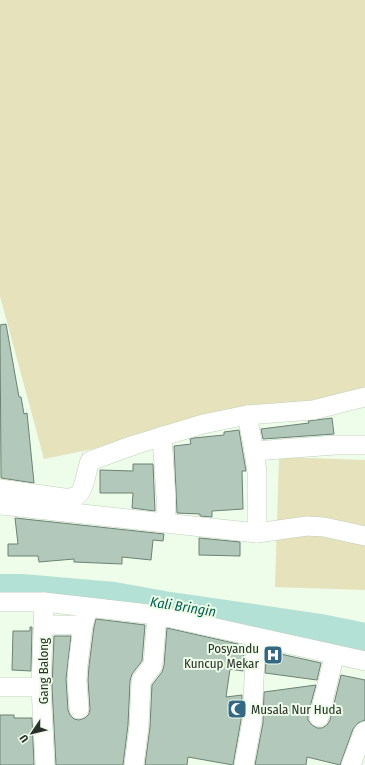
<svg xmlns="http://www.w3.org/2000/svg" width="365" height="765" font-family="'Fira Sans Condensed',sans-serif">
	<rect width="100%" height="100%" fill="#edfde9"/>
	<g fill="#e6e2bc">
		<polygon points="0,0 365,0 365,393 44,459 0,296"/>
		<polygon points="279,457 365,460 365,590 275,587"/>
	</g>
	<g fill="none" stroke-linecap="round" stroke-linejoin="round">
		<polyline stroke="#b4e1d5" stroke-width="28" points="0,588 22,588 114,596 164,605 321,628 365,637"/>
	</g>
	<g fill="#b1c8ba" stroke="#6c8274">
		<polygon points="6,324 19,397 21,397 24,414 27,413 34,483 1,478 0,325"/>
		<polygon points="332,418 334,434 263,439 261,429 309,423 308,421"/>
		<polygon points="239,430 246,471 242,471 243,509 212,511 212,517 200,516 200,514 177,513 174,446 191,444 190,439 194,438 224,435 224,432"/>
		<polygon points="133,464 153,464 155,511 132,508 133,493 100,493 100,470 133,471"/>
		<polygon points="15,518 164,534 163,541 153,540 151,560 122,557 122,564 74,562 74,559 39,562 38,556 8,556 8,544 18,544"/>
		<polygon points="199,538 240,542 240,556 199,555"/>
		<polygon points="96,619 145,625 142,661 132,674 130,681 128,725 123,765 56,765 52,687 54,636 71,636 66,679 68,710 70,715 74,719 79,720 85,718 89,714 90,709 88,680 89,666 94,627"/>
		<polygon points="30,627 32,627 31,671 12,670 13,631 30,631"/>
		<polygon points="167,628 238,644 237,648 244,649 243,671 230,669 226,697 242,695 241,720 233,765 188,757 187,765 145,765 150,727 152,685 162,672 164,666"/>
		<polygon points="267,651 321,663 317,680 265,673"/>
		<polygon points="341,675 365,680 365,720 358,723 353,729 340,765 307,757 306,765 255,765 263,723 264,692 316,685 308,714 308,720 312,725 317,728 322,728 327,725 330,720"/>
		<polygon points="0,715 14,715 14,718 32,718 34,765 0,765"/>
	</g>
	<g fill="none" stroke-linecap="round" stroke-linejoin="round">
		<defs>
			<g id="minor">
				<polyline points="247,415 254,451 257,472 257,533"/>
				<polyline points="162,436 166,497 166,522"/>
				<polyline points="254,451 335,445 365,445"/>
				<path d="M0,489L64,498C68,498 71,498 74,497C85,494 86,470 90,461L134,445L203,424L247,415L313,410L365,397"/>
				<polyline points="0,505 257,533 307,526 324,527 365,536"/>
				<polyline points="0,602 44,602 157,615 365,661"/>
				<polyline points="44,602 41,687 45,765"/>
				<polyline points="43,625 83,625"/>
				<polyline points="0,687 41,687"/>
				<polyline points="79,709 77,680 78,665 83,625 86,615"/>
				<polyline points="319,717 332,665"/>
				<polyline points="134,765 139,726 141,681 153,665 157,615"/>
				<polyline points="244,765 252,721 256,638"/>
				<polyline points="351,765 363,733 365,731"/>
			</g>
		</defs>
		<use href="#minor" stroke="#bfcfbb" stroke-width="20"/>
		<use href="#minor" stroke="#fff" stroke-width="19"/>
	</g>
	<defs>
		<symbol id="hospital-square" viewBox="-11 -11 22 22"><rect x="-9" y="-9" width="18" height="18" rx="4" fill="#346985" stroke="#edfde9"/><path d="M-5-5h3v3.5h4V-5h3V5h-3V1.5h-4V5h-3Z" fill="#fff"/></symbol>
		<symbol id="mosque-square" viewBox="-11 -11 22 22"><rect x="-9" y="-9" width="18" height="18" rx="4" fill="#346985" stroke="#edfde9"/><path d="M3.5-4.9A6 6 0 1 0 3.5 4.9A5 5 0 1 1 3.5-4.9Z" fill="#fff"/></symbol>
	</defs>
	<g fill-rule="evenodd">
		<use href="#hospital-square" x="262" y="644" width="22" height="22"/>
		<use href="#mosque-square" x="226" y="698" width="22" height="22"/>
	</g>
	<g text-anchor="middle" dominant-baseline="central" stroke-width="4" stroke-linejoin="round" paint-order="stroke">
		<g font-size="13" fill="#2a3029" stroke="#edfde9" text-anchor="end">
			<text x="259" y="648">Posyandu<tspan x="259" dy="15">Kuncup Mekar</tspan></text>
			<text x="251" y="709" text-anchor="start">Musala Nur Huda</text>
		</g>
		<g font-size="13" fill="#2a3029" stroke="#edfde9">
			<text transform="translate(43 671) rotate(-90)">Gang Balong</text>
		</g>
		<g font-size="14" font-style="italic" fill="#056052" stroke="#edfde9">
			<text transform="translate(183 607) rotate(9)">Kali Bringin</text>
		</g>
	</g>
	<g transform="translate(32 733) rotate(235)" stroke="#edfde9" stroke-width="3" paint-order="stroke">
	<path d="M0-3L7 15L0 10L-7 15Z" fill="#2a3029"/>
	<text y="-6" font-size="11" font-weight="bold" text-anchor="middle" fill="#2a3029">U</text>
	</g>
</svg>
